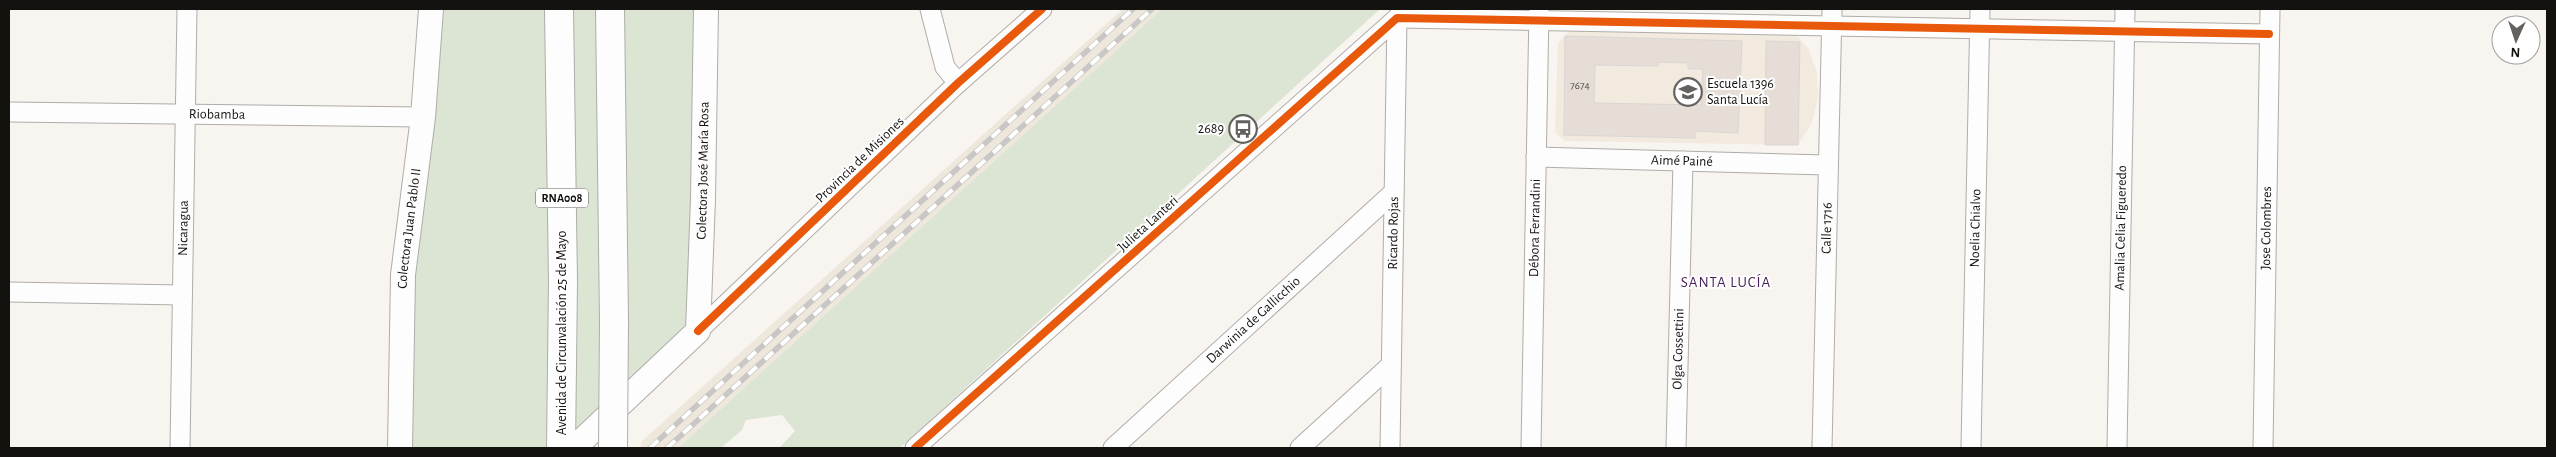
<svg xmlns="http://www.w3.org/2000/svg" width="2556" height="457" font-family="'Alegreya Sans',sans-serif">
	<rect width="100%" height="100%" fill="#f8f4f0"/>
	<polygon fill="#eee7dc" points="1123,9 1162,9 678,448 641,448 641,442"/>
	<polygon fill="#f2eade" points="1571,29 1795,34 1808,48 1817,72 1818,98 1812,123 1798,145 1565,141 1555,132 1558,43"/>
	<g fill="#dce5d3">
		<polygon points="431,9 706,9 698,331 574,448 400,448"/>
		<polygon points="1162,9 1380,9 900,448 779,448 795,431 782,415 746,420 742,430 721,448 678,448"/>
	</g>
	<g fill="#e6ddd7" stroke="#d9d6d3" fill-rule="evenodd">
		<path d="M1565,36L1742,41L1738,133L1695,131V138L1564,135ZM1658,62L1688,63V69H1703L1701,105L1594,103L1595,65L1658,66Z"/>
		<polygon points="1766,41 1800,42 1798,145 1765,145"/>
	</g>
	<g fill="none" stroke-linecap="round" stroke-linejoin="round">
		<defs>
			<g id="minor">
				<polyline points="930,9 945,67 958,83"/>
				<polyline points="1397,18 2269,34"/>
				<path id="s1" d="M9,112L423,117"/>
				<path id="s2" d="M1536,157L1827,165"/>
				<polyline points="9,292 182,295"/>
				<polyline points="698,331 958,83 1042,9"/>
				<path id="s3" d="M180,448L187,9"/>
				<polyline points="915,448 1397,18"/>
				<path id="s4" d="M1113,448L1394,192"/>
				<polyline points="1300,448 1391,365"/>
				<path id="s5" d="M1390,448L1397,18"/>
				<path id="s6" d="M1531,448L1539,9"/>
				<path id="s7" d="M1676,448L1683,161"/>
				<path id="s8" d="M1822,448L1832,9"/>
				<path id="s9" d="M1971,448L1980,9"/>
				<path id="s10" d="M2117,448L2125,9"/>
				<path id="s11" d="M2263,448L2270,9"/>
			</g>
			<g id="major">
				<path id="s12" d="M400,448L403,275L423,117L431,9"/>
				<path id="s13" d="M574,448L698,331L703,199L706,9"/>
			</g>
			<g id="highway">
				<polyline points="559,9 563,282 561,448"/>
				<polyline points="610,9 614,322"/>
			</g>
		</defs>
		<use href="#minor" stroke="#afaca9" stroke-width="21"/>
		<use href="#major" stroke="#afaca9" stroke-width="26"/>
		<use href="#highway" stroke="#afaca9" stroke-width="30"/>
		<use href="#minor" stroke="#fefdfd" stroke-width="19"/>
		<use href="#major" stroke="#fefdfd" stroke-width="24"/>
		<use href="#highway" stroke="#fefdfd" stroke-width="28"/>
		<defs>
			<g id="rail">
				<polyline points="650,448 1133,9"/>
				<polyline points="667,448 1152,9"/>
			</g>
		</defs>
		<use href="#rail" stroke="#c8c7c6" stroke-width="5.5"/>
		<use href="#rail" stroke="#fff" stroke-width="4" stroke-dasharray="11" stroke-linecap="butt"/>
		<defs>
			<polyline id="highway-bridge" points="613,448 614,322"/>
		</defs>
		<use href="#highway-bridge" stroke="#afaca9" stroke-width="30" stroke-linecap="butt"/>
		<use href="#highway-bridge" stroke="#fefdfd" stroke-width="28"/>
		<defs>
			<g id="cycleway">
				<polyline points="698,331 958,83 1042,9"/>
				<polyline points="915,448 1397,18 2269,34"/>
			</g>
		</defs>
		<use href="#cycleway" stroke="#fff" stroke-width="11"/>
		<use href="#cycleway" stroke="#e8590c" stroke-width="8"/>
	</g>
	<defs>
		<symbol id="school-ring" viewBox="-11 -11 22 22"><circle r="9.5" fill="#fff" stroke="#64615e" stroke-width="1.5"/><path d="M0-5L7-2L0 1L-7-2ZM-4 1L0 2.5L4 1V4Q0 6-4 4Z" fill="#64615e"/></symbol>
		<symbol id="bus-ring" viewBox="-11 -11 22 22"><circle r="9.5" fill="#fff" stroke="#64615e" stroke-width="1.5"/><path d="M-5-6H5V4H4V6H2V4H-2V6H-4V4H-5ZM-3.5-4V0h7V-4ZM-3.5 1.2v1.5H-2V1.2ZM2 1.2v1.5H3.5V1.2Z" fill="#64615e"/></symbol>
	</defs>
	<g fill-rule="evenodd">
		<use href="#school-ring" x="1672" y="76" width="32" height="32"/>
		<use href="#bus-ring" x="1227" y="113" width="32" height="32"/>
	</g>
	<g text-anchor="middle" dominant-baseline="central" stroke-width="4" stroke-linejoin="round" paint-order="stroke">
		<g font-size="11" fill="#4a4642">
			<text x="1580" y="85">7674</text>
		</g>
		<rect fill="#fff" stroke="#5a5957" stroke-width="1" x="536" y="188.5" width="52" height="19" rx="4"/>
		<g font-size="12" font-weight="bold" fill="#14120f">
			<text x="562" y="198">RNA008</text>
		</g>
		<g font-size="14" fill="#14120f" stroke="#fff" text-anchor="start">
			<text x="1707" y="84">Escuela 1396<tspan x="1707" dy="16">Santa Lucía</tspan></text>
			<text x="1224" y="129" text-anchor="end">2689</text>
		</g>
		<g font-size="14" fill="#14120f" stroke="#fff">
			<text stroke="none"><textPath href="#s1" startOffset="208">Riobamba</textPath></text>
			<text transform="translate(860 160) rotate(-44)">Provincia de Misiones</text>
			<text stroke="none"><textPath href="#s2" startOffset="146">Aimé Painé</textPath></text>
			<text stroke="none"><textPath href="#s13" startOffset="331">Colectora José María Rosa</textPath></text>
			<text transform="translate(1148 224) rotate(-42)">Julieta Lanteri</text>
			<text stroke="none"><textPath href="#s12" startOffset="220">Colectora Juan Pablo II</textPath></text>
			<text stroke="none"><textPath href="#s8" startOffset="220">Calle 1716</textPath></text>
			<text stroke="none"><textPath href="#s10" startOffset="220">Amalia Celia Figueredo</textPath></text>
			<text stroke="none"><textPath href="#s3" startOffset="220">Nicaragua</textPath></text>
			<text stroke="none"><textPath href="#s6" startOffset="220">Débora Ferrandini</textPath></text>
			<text stroke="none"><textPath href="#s9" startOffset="220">Noelia Chialvo</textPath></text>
			<text stroke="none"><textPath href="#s11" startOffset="220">Jose Colombres</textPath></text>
			<text stroke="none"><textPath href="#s5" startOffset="215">Ricardo Rojas</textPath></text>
			<text stroke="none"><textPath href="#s4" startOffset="190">Darwinia de Gallicchio</textPath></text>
			<text transform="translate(562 333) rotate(-90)">Avenida de Circunvalación 25 de Mayo</text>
			<text stroke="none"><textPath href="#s7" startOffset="99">Olga Cossettini</textPath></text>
		</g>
		<g font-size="15" letter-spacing="1" fill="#4a2258" stroke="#fff">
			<text x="1726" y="282">SANTA LUCÍA</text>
		</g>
	</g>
	<rect width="2556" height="457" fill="none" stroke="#14120f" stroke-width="20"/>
	<g transform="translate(2516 40) rotate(183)"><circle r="24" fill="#ffffff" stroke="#a1a09f"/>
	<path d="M0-4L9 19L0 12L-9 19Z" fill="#64615e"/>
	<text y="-8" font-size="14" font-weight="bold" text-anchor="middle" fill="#14120f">N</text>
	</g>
</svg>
